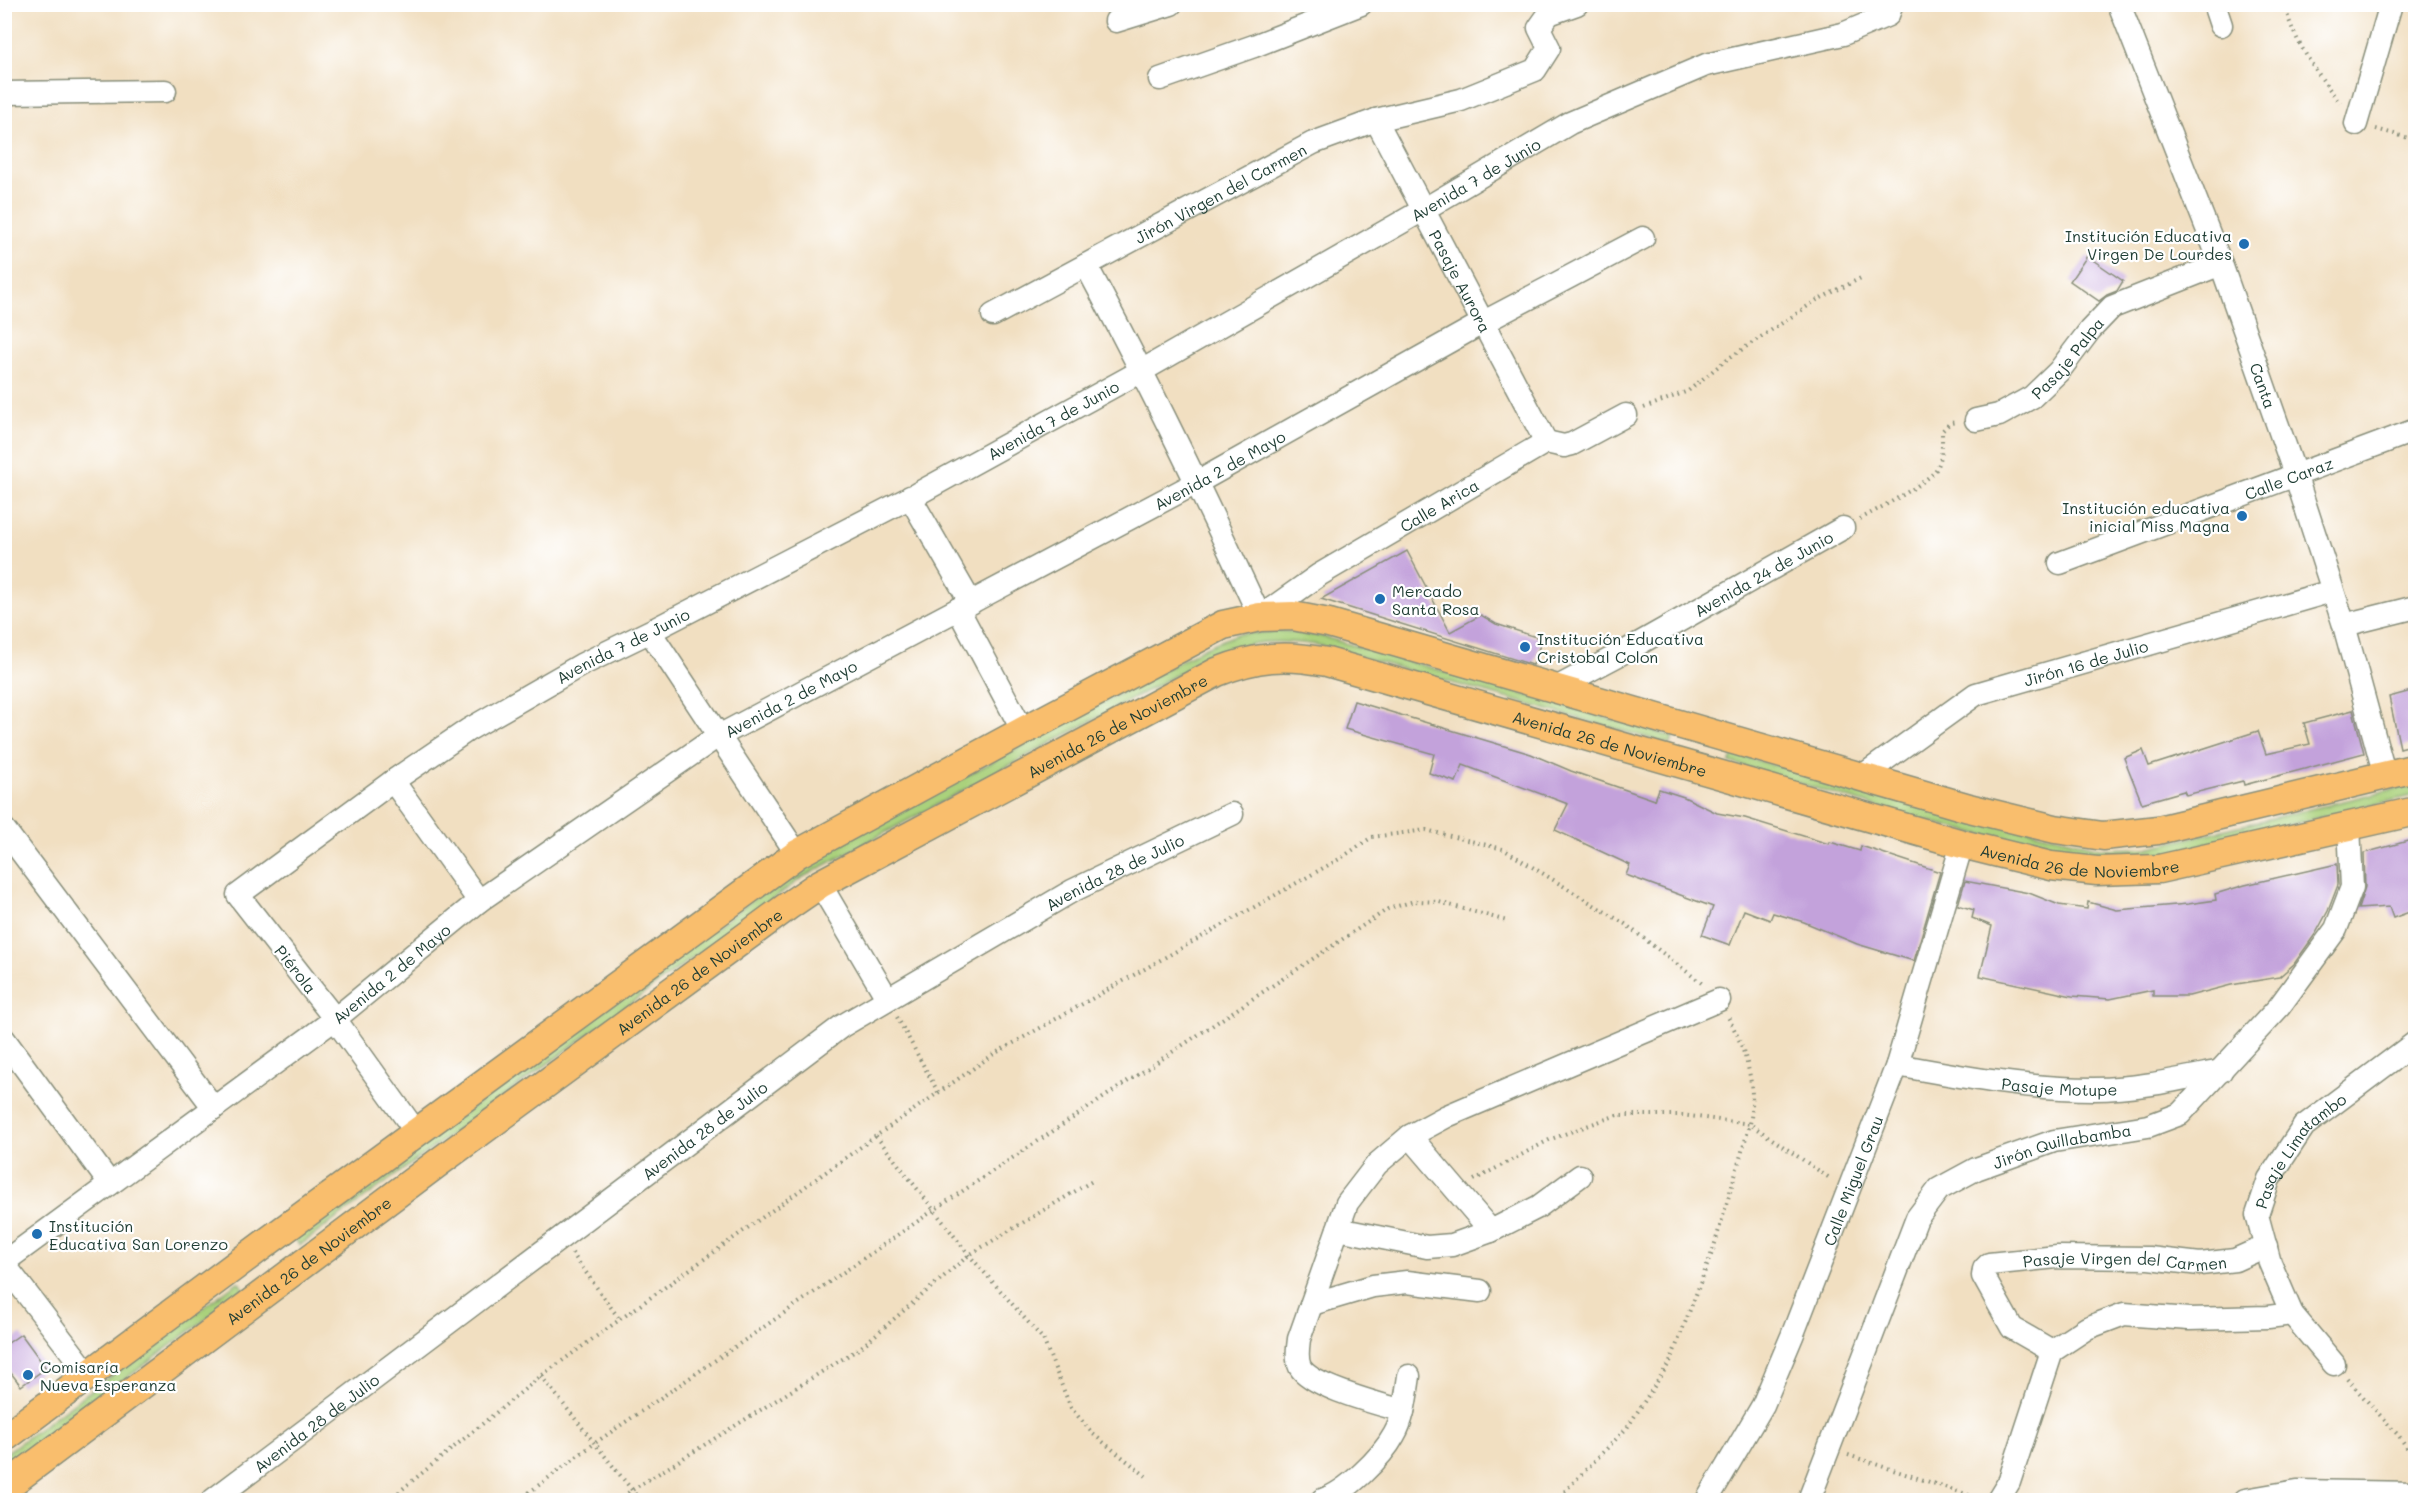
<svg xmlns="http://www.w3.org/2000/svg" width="2420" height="1505" font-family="Mali,sans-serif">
	<rect width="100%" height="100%" fill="#fff"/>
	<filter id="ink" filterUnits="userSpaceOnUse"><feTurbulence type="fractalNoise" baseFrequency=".0167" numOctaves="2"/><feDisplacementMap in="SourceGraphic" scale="12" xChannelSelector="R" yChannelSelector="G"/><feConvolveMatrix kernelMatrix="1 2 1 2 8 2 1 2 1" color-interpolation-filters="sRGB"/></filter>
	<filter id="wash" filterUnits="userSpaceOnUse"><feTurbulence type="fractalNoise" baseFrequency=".008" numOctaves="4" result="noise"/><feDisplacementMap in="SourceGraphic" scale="24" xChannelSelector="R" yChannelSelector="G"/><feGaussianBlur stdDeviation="1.35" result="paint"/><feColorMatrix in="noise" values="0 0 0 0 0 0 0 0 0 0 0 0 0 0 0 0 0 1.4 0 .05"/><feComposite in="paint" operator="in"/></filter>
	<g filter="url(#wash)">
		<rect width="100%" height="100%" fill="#f1dfc1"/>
		<g fill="#aad17c" stroke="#648758" stroke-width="1.5">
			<path d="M1284,631L1320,636L1673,737L1670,744L1318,645C1273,639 1253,640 1211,656L803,877L300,1245L294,1239L797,867L1206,647L1238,634Z"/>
			<polygon points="1733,754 2103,849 2148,848 2415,784 2415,795 2148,858 2102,858 2026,846 1900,814 1730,762"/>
			<polygon points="238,1282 245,1290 5,1468 5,1454"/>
		</g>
		<g id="blocks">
			<g fill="#c3a2db">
				<polygon points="2087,256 2123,281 2117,291 2107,295 2099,301 2070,281"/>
				<polygon points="1407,551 1450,632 1481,615 1496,624 1542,639 1533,665 1321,599"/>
				<polygon points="2415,690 2415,744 2400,748 2389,697"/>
				<polygon points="1354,701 1531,754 1571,771 1655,800 1659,789 1684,797 1717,813 1745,818 1829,844 1830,842 1860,851 1861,846 1940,872 1914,961 1857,944 1804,922 1773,913 1770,920 1744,910 1730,945 1702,935 1713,907 1626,875 1630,865 1555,830 1568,804 1463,765 1456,782 1429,773 1434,754 1345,729"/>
				<polygon points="2353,710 2364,753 2244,785 2243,781 2186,795 2184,791 2142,803 2124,758 2143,750 2149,766 2258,731 2266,754 2310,744 2304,723"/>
				<polygon points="2415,839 2415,910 2393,918 2389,907 2358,909 2365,887 2364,853"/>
				<polygon points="2337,864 2338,885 2328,911 2316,933 2294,964 2279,977 2231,985 2189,996 2153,996 2153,990 2110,999 2072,996 1980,976 1992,926 1972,918 1974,910 1958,905 1965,881 2029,893 2059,905 2087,909 2088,902 2117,910 2188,904 2216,900 2215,894 2245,885"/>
				<polygon points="21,1334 46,1368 21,1386 4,1364 4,1346"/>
			</g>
		</g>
	</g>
	<g filter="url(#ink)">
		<use href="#blocks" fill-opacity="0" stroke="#888e7a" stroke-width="1.5"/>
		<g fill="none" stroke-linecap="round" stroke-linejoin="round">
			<defs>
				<g id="minor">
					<path id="s1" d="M2119,4L2221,264L2295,474L2344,625L2385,776"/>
					<polyline points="2214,4 2221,25"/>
					<polyline points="1116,21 1171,4"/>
					<polyline points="1160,79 1254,46 1361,4"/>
					<polyline points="4,93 165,91"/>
					<path id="s2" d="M1376,120L1546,442"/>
					<polyline points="2356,124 2391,4"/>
					<path id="s3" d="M1086,265C1148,381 1205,498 1260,617L1319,575L1546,442L1564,446L1572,444L1626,415"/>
					<path id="s4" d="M993,315L1313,143L1376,120L1461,100L1535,70L1549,48L1539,28L1549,14L1577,4"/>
					<path id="s5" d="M1976,420L1999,415L2032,397L2059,371L2090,330L2112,307L2221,264"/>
					<polyline points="910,497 971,603"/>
					<path id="s6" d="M2060,563L2416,430"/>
					<polyline points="958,609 1023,731"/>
					<polyline points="2344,625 2416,607"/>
					<polyline points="650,632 797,854"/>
					<path id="s7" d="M1556,688L1624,652L1843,528"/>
					<path id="s8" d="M1861,777L1976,694L2332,591"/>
					<polyline points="393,781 479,901"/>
					<polyline points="4,829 214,1108"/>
					<polyline points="820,884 887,998"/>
					<polyline points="4,1039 110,1184"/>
					<path id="s9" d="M1897,1065C1962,1077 2028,1089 2094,1089C2137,1089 2180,1079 2221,1071"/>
					<path id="s10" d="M416,1132L335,1019L238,895L393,781L468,730L581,665L655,629L917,494L1143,370L1423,210L1570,123L1706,65L1843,34L1888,15L1892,4"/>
					<polyline points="1410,1136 1491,1231"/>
					<polyline points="1338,1229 1427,1247 1452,1245 1491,1231 1538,1207 1580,1176"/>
					<path id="s11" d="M4,1262L335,1019L479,901L715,738L1198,482L1482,323L1643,238"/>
					<polyline points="4,1264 89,1375"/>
					<polyline points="1312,1304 1373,1286 1407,1282 1480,1291"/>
					<path id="s12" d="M2052,1351L2012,1328L1983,1276L1984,1269L1989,1264L2057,1257L2149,1258L2200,1264L2235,1260L2266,1246"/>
					<path id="s13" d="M2334,1364L2292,1314L2270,1263L2257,1215L2269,1179L2304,1126L2416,1042"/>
					<path d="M1403,1411C1380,1404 1311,1387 1300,1367C1296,1358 1298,1348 1299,1339L1347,1203L1377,1164L1410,1136L1447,1116L1719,1000"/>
					<path id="s14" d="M213,1500L842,1026L1072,891L1232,814"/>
					<path d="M1322,1500C1346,1493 1382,1457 1394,1435C1404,1418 1406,1396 1409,1376"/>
					<path id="s15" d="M1707,1500L1763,1405L1792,1336L1897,1065L1962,844"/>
					<path id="s16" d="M1809,1500L1917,1218L1939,1189L1976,1169L2054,1141L2148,1126L2180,1114L2279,1007L2336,929L2352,887L2349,826"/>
					<polyline points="1998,1500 2009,1482 2052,1351 2087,1328 2124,1314 2189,1319 2268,1317 2292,1314"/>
					<polyline points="2245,1500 2297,1491 2416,1493"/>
				</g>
				<g id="major">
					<polyline points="4,1438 263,1245 797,854 1023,731 1223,625 1260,617 1293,616 1329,623 1969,808 2055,829 2103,836 2158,830 2416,768"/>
					<path id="s17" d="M4,1488L439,1162L788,906L820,884L1217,672C1257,656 1285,654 1327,662L1962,844L2051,866L2097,871L2159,869L2416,811"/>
				</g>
			</defs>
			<use href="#minor" stroke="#888e7a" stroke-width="25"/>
			<use href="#major" stroke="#888e7a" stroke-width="31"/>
			<g stroke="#888e7a" stroke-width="4" stroke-dasharray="1.5 4.5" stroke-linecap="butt">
				<path d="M2285,4C2290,37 2320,77 2340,103"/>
				<polyline points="2376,129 2416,140"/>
				<polyline points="1644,408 1688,391 1726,360 1817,300 1863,277"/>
				<path d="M1860,519C1876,510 1929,483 1937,468C1943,457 1942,443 1942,431L1950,423L1956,422"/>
				<polyline points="897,1017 938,1092"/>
				<polyline points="876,1136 969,1255 1043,1339 1071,1408 1093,1434 1146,1476"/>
				<polyline points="1474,1180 1551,1139 1617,1115 1682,1115 1750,1124 1831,1179"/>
				<polyline points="572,1253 620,1320"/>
				<polyline points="541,1376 640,1500"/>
				<polyline points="2347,1379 2399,1436 2416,1461"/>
				<polyline points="1848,1455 1978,1498"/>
				<polyline points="389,1500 541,1376 876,1136 994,1054 1341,858 1372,837 1426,830 1503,849 1625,924 1704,985"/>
				<polyline points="519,1500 595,1443 934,1210 1388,909 1414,901 1439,902 1507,921"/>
				<polyline points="618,1500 632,1490 860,1348 969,1255 1094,1180"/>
				<path d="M1556,1500L1627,1428L1670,1362L1713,1250L1750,1124C1757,1086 1746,1050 1728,1017"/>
			</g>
			<use href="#minor" stroke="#fff" stroke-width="22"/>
			<use href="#major" stroke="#f9be6d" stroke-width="28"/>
		</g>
	</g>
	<g fill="#1f6fb2" stroke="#fff" stroke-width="2">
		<circle cx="2244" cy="244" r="6"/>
		<circle cx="2242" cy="516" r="6"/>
		<circle cx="1380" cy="599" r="6"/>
		<circle cx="1525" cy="647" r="6"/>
		<circle cx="37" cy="1234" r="6"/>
		<circle cx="28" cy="1375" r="6"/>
	</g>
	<g text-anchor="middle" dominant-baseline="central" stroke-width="4.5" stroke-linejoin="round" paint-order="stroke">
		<g font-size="16" fill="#1f3d34" stroke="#fff">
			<text stroke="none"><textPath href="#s10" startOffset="1728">Avenida 7 de Junio</textPath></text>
			<text stroke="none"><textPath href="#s4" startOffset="258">Jirón Virgen del Carmen</textPath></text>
			<text stroke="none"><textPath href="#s2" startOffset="182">Pasaje Aurora</textPath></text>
			<text stroke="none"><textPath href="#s5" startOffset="114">Pasaje Palpa</textPath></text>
			<text stroke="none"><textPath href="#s1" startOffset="408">Canta</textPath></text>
			<text stroke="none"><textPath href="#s10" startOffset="1242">Avenida 7 de Junio</textPath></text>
			<text stroke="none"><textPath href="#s11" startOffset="1455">Avenida 2 de Mayo</textPath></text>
			<text stroke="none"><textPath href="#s6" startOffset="244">Calle Caraz</textPath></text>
			<text stroke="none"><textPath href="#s3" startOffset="604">Calle Arica</textPath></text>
			<text stroke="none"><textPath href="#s7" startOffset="237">Avenida 24 de Junio</textPath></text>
			<text stroke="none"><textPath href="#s10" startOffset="756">Avenida 7 de Junio</textPath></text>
			<text stroke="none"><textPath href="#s8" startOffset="256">Jirón 16 de Julio</textPath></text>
			<text stroke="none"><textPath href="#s11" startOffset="969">Avenida 2 de Mayo</textPath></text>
			<text stroke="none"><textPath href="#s17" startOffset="1352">Avenida 26 de Noviembre</textPath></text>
			<text stroke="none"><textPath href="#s17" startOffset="1872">Avenida 26 de Noviembre</textPath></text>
			<text stroke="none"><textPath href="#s17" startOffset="2358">Avenida 26 de Noviembre</textPath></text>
			<text stroke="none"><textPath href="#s14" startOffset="1101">Avenida 28 de Julio</textPath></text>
			<text transform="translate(296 969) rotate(52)">Piérola</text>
			<text stroke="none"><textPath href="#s17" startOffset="866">Avenida 26 de Noviembre</textPath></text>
			<text stroke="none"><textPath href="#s11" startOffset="483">Avenida 2 de Mayo</textPath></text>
			<text stroke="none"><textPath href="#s9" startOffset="164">Pasaje Motupe</textPath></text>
			<text stroke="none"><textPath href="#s14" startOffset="615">Avenida 28 de Julio</textPath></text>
			<text stroke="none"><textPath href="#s16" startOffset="470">Jirón Quillabamba</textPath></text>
			<text stroke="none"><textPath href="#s13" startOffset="250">Pasaje Limatambo</textPath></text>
			<text stroke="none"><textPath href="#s15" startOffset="352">Calle Miguel Grau</textPath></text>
			<text stroke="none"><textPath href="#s17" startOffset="380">Avenida 26 de Noviembre</textPath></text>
			<text stroke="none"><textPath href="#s12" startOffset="256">Pasaje Virgen del Carmen</textPath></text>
			<text stroke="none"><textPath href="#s14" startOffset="129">Avenida 28 de Julio</textPath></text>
		</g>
		<g font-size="16" fill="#1f3d34" stroke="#fff" text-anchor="start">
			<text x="2232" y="235" text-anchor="end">Institución Educativa<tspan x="2232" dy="18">Virgen De Lourdes</tspan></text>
			<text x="2230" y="507" text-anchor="end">Institución educativa<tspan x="2230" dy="18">inicial Miss Magna</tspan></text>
			<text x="1392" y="590">Mercado<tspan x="1392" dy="18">Santa Rosa</tspan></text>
			<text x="1537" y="638">Institución Educativa<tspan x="1537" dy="18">Cristobal Colon</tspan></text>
			<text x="49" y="1225">Institución<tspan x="49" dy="18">Educativa San Lorenzo</tspan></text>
			<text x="40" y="1366">Comisaría<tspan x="40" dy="18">Nueva Esperanza</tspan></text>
		</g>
	</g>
	<rect width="2420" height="1505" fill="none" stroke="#fff" stroke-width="24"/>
</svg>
